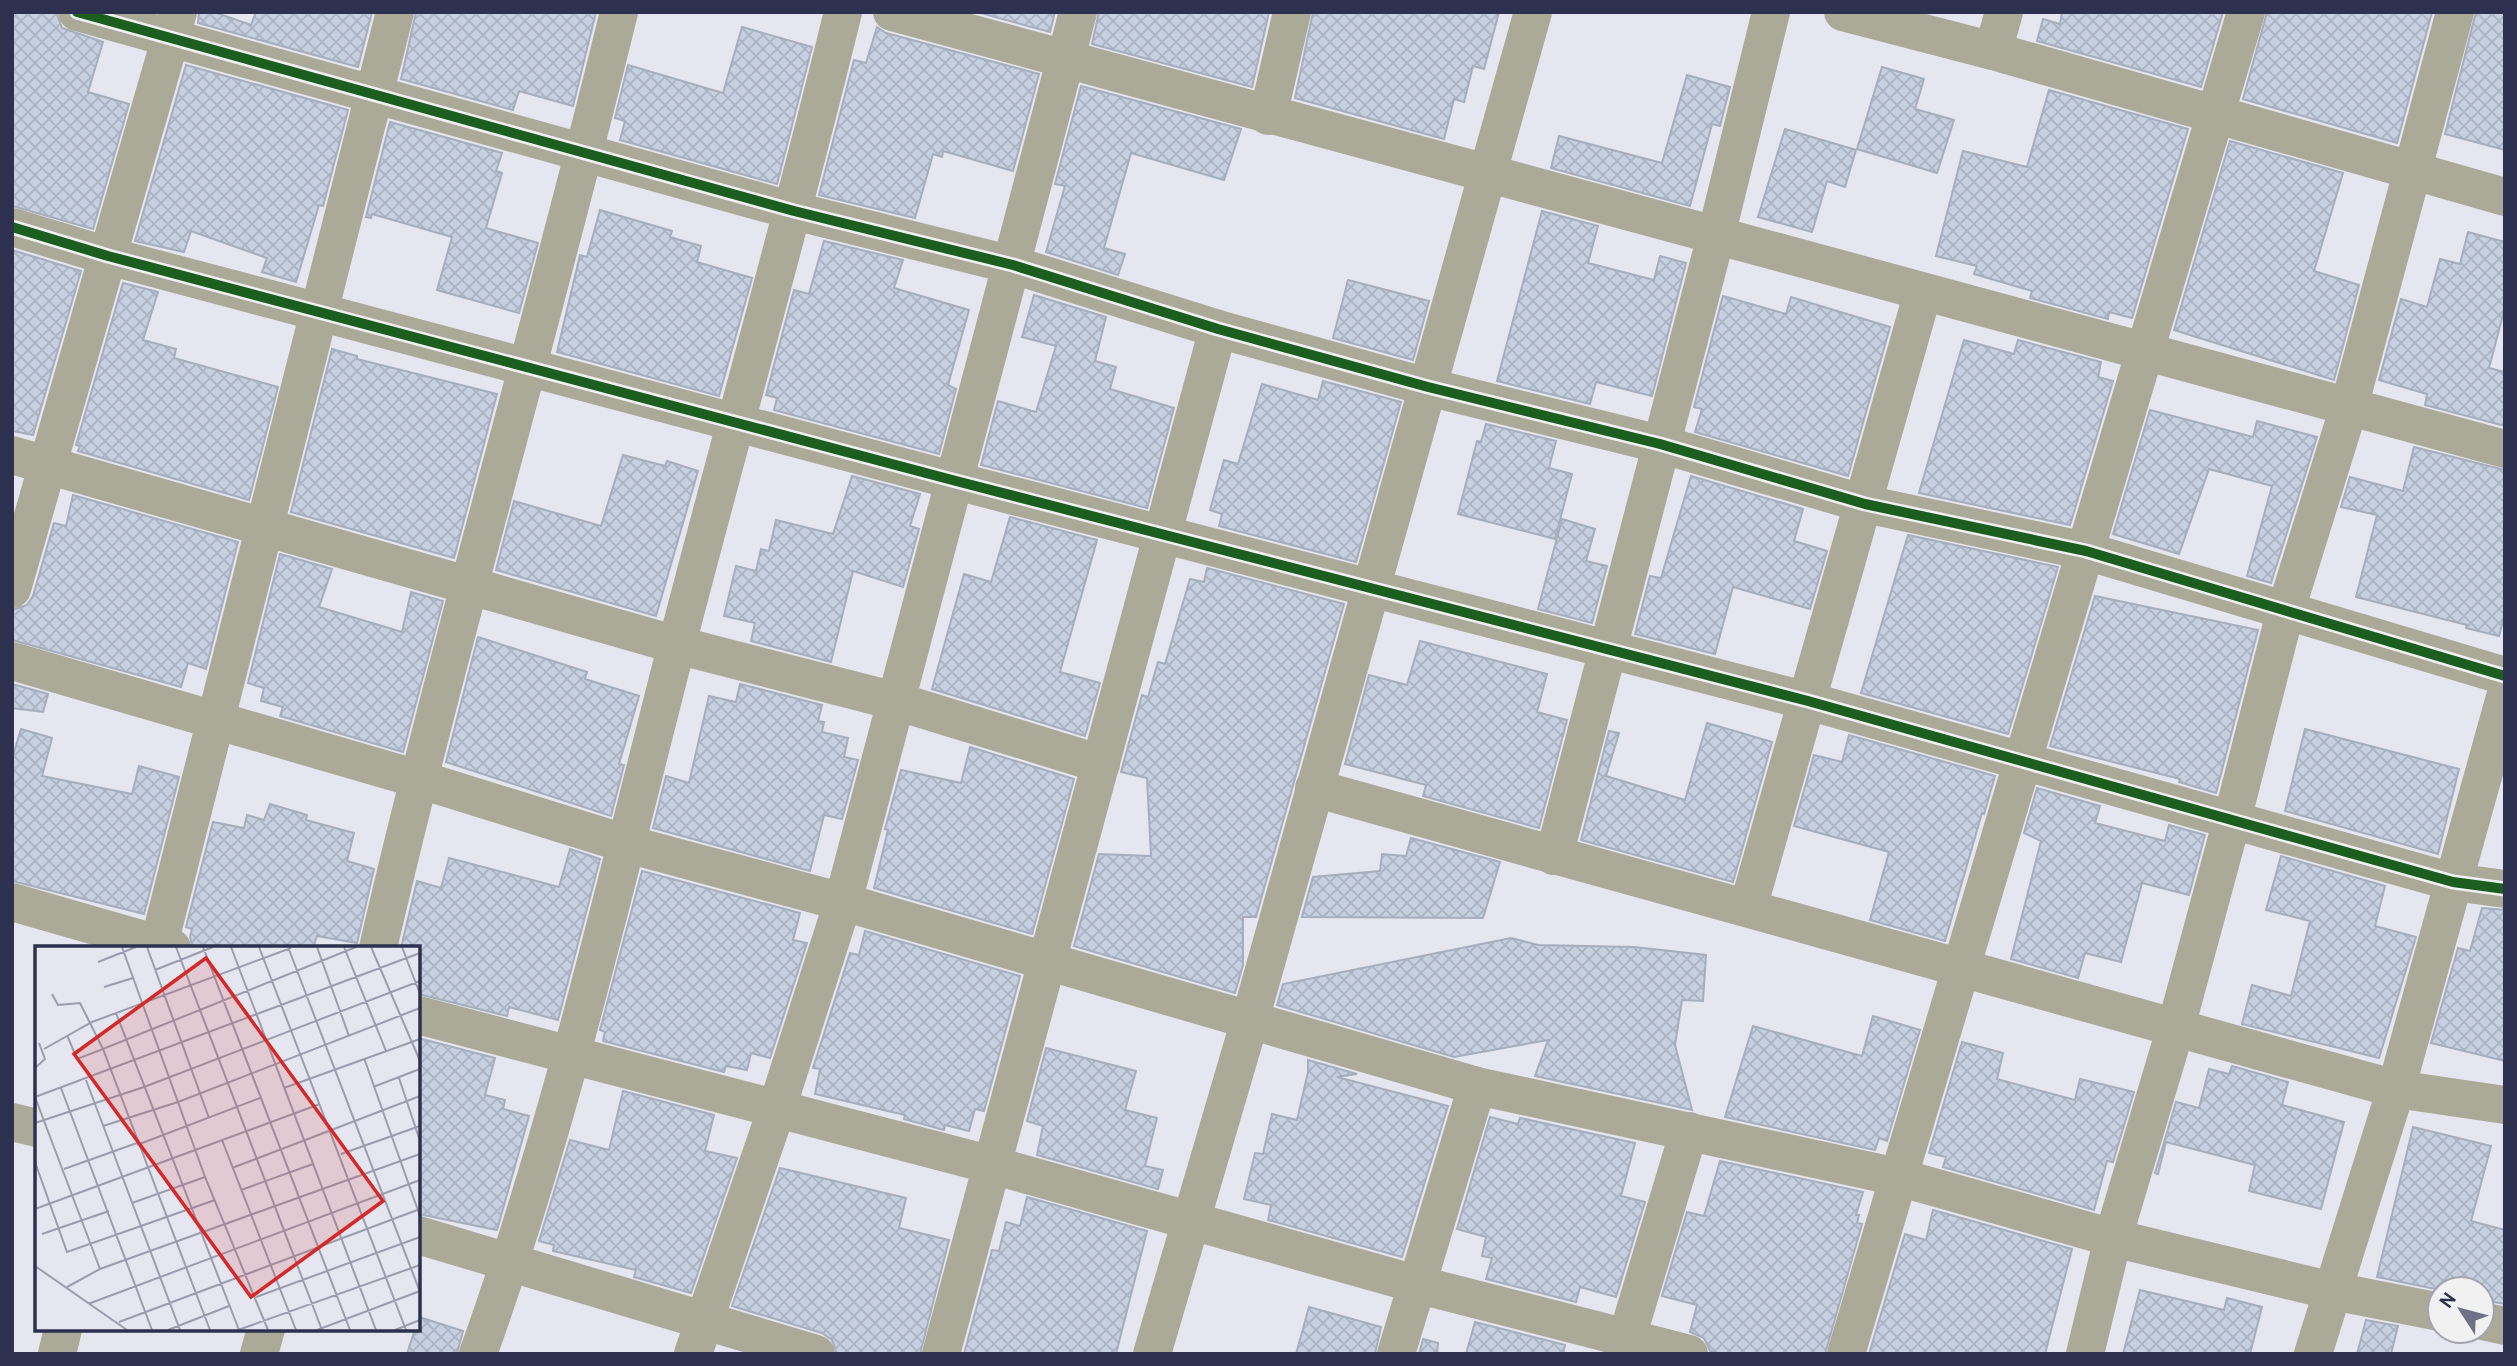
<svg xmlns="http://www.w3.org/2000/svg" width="2517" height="1366" font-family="Cabin,sans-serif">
	<defs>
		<pattern id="building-cross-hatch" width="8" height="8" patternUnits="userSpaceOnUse" patternTransform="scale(1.75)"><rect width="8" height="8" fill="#c7d0e1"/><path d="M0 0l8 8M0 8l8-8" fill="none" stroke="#abb3c3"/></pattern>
	</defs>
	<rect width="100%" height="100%" fill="#e5e6ef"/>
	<g fill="url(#building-cross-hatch)" stroke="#a6aebe" stroke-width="2">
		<polygon points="12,12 56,12 62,28 103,42 88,92 129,104 93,229 12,206"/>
		<polygon points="199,12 214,12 251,25 256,12 372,12 358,67 198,23"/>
		<polygon points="416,12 596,12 573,106 519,91 513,110 401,79"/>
		<polygon points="977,12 1055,12 1050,32"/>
		<polygon points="1099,12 1269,12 1252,87 1092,44"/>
		<polygon points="1313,12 1499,12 1484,69 1473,66 1464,102 1454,99 1444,139 1295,98"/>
		<polygon points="2062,12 2223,12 2201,87 2037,41 2043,19 2060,24"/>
		<polygon points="2267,12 2432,12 2397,143 2243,99"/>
		<polygon points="2476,12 2505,12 2505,150 2445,134"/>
		<polygon points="742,27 812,47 777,184 620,140 625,121 615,118 628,65 723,93"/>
		<polygon points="877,27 886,33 1039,74 1013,171 943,151 942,157 933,154 915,218 819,195 854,60 866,63"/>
		<polygon points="186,65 348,110 323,206 319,205 296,282 262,272 267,258 191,231 184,252 135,241"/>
		<polygon points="1882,67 1924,79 1915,109 1954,120 1937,173 1857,149"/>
		<polygon points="1687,75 1730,87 1720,126 1712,124 1690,206 1551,168 1559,136 1662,163"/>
		<polygon points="1081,86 1241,129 1224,180 1131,153 1104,248 1125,254 1118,275 1046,252 1065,186 1055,184"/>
		<polygon points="2049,90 2188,129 2132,318 2109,312 2108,319 2030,298 2032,291 1974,274 1977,266 1936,256 1963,151 2027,167"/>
		<polygon points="390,122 502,153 496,171 502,173 486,228 538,243 519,313 437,290 452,237 372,214 371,218 366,217"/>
		<polygon points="1785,129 1856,150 1845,187 1827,181 1812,232 1758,217"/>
		<polygon points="2230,141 2343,173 2314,271 2359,285 2334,380 2174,330"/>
		<polygon points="600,210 672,231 670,237 701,246 697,262 752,278 719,396 557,352 580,255 587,257"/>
		<polygon points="1542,211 1598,226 1588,263 1654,280 1660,256 1686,263 1652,396 1596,382 1590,404 1497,381"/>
		<polygon points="2468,232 2505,242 2505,307 2489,368 2505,372 2505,426 2425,405 2427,394 2379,380 2401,299 2427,307 2440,259 2460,264"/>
		<polygon points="824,241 903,260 894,288 969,310 948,385 956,389 939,454 774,410 777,398 766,395 794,290 809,294"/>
		<polygon points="12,250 81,271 33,435 12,431"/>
		<polygon points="1348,280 1429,301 1413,360 1333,338"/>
		<polygon points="123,283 158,292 143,340 176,349 174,358 278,387 249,500 78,451 80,446 76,445"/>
		<polygon points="1034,295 1106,317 1095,361 1116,367 1110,389 1174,408 1147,508 981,465 998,401 1036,412 1056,346 1022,337"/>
		<polygon points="1723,296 1786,314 1791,297 1890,327 1848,476 1695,432 1702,409 1694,407"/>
		<polygon points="1964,340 2014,354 2018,340 2101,362 2098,377 2113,381 2070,525 1919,493"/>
		<polygon points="332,349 357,356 357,359 497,394 454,558 291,512"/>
		<polygon points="1323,381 1401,402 1356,562 1219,526 1222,514 1210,510 1224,460 1238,464 1262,384 1318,400"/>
		<polygon points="2150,410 2253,437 2257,421 2317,437 2271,583 2247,576 2272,486 2209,469 2179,554 2113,534"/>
		<polygon points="1486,424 1556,441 1549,468 1572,474 1555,539 1458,514 1477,441 1481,442"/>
		<polygon points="2414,447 2505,470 2505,613 2499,636 2466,628 2467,625 2356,597 2377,515 2341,507 2350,477 2403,491"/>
		<polygon points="623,455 665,466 667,461 698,471 656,616 496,570 514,501 601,526"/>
		<polygon points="852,476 920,494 910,526 919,529 903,587 853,571 831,662 751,641 755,623 724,616 736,566 756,571 761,549 769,551 776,520 833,534"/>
		<polygon points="1691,476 1803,509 1794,541 1827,551 1810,609 1733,587 1715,654 1635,634 1650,576 1661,578"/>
		<polygon points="73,495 238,542 206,669 188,663 181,687 12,640 12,610 27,605 33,596 54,523 66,526"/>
		<polygon points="1010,517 1097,540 1060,672 1100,683 1085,736 932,689 964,574 991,582"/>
		<polygon points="1562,519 1595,529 1586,561 1607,566 1592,623 1538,609"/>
		<polygon points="1908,535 2058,567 2008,734 1861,693"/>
		<polygon points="280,554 332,569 319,607 402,632 411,592 443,601 403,752 280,716 283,707 261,701 264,688 248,683"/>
		<polygon points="1207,568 1344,604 1256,917 1243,917 1243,965 1235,993 1074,946 1099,854 1151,856 1147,778 1121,772 1142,695 1148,697 1158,662 1165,664 1190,579 1204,582"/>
		<polygon points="2095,596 2258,630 2216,793 2179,782 2180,779 2050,746"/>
		<polygon points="478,637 587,672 585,679 639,696 619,764 624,765 611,816 446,762"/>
		<polygon points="1420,641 1547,674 1537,712 1567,720 1539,828 1423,796 1426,785 1345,764 1369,675 1407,685"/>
		<polygon points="12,684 48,694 43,712 12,708"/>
		<polygon points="740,684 822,705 818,721 824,722 822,732 848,738 844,757 858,760 842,819 824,815 810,871 653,828 666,776 689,783 709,696 736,702"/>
		<polygon points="1707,723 1772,742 1733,882 1581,840 1609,731 1619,733 1606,776 1685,800"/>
		<polygon points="21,729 52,738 42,776 132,794 139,766 179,777 144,914 12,881 12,759"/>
		<polygon points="2305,729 2459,769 2438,854 2285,811"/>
		<polygon points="1849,735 1995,776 1984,814 1982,813 1945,941 1870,920 1889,852 1794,826 1814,755 1842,762"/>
		<polygon points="970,747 1074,779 1032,934 874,888 888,830 885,829 901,770 961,783"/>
		<polygon points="2037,788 2100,806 2095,823 2165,841 2169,825 2205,835 2189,895 2142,883 2121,962 2085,953 2078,978 2011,959 2041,841 2024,833"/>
		<polygon points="270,804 307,815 306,820 354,833 347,861 374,869 357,943 317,936 313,948 193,948 190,937 192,929 186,927 213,822 244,828 247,815 264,820"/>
		<polygon points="1411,838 1500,862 1483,918 1302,917 1313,877 1380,871 1382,854 1406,856"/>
		<polygon points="570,849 600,859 558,1020 509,1007 507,1016 418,994 418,948 401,948 417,881 441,888 449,858 559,887"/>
		<polygon points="2281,856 2385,886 2375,926 2416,937 2379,1058 2242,1024 2252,985 2291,996 2310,921 2266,910"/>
		<polygon points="642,871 800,913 793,940 807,943 770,1058 751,1053 747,1070 726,1066 724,1072 603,1041 605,1032 600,1030"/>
		<polygon points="2482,908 2505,910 2505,1061 2431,1043 2458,948 2470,951"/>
		<polygon points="865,931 1020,976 984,1111 975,1109 969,1131 945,1125 944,1130 904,1119 905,1115 815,1094 820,1069 813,1068 850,953 859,955"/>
		<polygon points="1511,938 1538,945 1634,947 1706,955 1703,1001 1682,1000 1675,1045 1692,1110 1535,1076 1548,1040 1454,1057 1277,1005 1283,984"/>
		<polygon points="1873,1016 1920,1030 1887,1141 1879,1138 1875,1150 1725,1117 1753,1026 1862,1056"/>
		<polygon points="418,1038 495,1058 485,1095 505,1100 503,1109 529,1116 497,1230 418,1214"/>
		<polygon points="1962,1042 2003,1053 1997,1079 2075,1100 2080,1079 2134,1092 2113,1162 2107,1161 2094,1210 1943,1167 1946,1157 1929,1153"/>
		<polygon points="1046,1048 1136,1071 1125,1110 1157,1118 1145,1166 1163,1170 1158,1189 1037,1155 1043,1126 1027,1121"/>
		<polygon points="1308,1060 1357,1074 1337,1077 1448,1106 1402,1257 1268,1220 1271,1205 1244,1199 1255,1153 1263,1154 1272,1114 1297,1120 1308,1072"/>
		<polygon points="2232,1066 2288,1082 2282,1105 2344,1122 2321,1209 2249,1191 2255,1165 2166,1142 2158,1174 2155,1173 2176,1102 2199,1108 2209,1069 2229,1074"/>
		<polygon points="623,1091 714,1115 705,1151 737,1158 691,1293 634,1277 636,1270 553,1251 554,1245 539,1241 570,1140 609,1150"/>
		<polygon points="1490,1117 1518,1124 1520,1118 1635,1143 1621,1196 1645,1202 1616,1297 1580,1287 1576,1302 1486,1279 1492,1258 1482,1256 1486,1237 1457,1229"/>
		<polygon points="2413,1127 2491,1146 2471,1221 2505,1230 2505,1304 2482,1300 2482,1289 2440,1290 2377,1277"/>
		<polygon points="1720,1161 1863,1192 1856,1215 1859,1215 1857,1223 1862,1224 1825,1354 1722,1354 1710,1351 1704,1338 1690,1332 1697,1305 1662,1296 1687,1212 1704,1216"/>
		<polygon points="780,1168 906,1198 899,1228 949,1240 920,1354 837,1354 832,1340 822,1333 732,1306"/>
		<polygon points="1027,1197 1147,1231 1116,1354 964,1354 992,1250 999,1251 1006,1222 1020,1226"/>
		<polygon points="1933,1210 2072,1249 2045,1354 1869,1354 1905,1234 1926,1240"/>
		<polygon points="2140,1290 2224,1310 2227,1298 2262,1307 2250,1354 2123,1354"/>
		<polygon points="1309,1307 1381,1327 1375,1354 1296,1354"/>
		<polygon points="419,1317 463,1331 457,1354 407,1354 415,1329 418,1329"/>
		<polygon points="2366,1320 2398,1326 2391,1354 2357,1354"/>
		<polygon points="1475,1322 1565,1345 1563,1354 1466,1354"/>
		<polygon points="1423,1339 1438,1343 1437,1354 1419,1354"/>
	</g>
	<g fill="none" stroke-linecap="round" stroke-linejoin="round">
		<g stroke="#aba997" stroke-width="38">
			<polyline points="77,12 794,211 1013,265 1218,329 1428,387 1660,444 1865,504 2086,551 2505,676"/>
			<polyline points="892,12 2505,449"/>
			<polyline points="1843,12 1993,51 2505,197"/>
			<polyline points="1993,51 2004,12"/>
			<polyline points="1268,116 1292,12"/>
			<polyline points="12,227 108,256 956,481 1808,701 2453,882 2505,889"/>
			<polyline points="12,455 677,645 899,702 1101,764"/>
			<polyline points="12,589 178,12"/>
			<polyline points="12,661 418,779 627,844 843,902 1477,1086 1898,1177 2113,1238 2333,1291 2440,1312"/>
			<polyline points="1314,788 2396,1089 2505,1105"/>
			<polyline points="1554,856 1716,236 1771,12"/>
			<polyline points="12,902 172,948"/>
			<polyline points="1748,908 1923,292"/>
			<polyline points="158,948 395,12"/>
			<path d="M378,948C451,634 543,325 619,12"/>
			<polyline points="418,1015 992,1165 1416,1284 1689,1354"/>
			<polyline points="12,1122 37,1128"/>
			<polyline points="418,1235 816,1354"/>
			<polyline points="2482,1321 2505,1326"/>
			<polyline points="57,1354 63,1329"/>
			<polyline points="259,1354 266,1329"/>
			<path d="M478,1354C561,1123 615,884 676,648C731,435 791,225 843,12"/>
			<polyline points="693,1354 776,1111 843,902 1078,12"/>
			<polyline points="941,1354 1218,329"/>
			<polyline points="1152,1354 1250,1020 1533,12"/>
			<polyline points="1396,1354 1477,1086"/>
			<polyline points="1622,1354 1689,1131"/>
			<polyline points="1846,1354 2246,12"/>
			<polyline points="2085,1354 2113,1238 2176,1027 2232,820 2285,613 2349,407 2455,12"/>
			<polyline points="2313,1354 2396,1089 2505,697"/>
		</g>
		<defs>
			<g id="cycleway">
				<polyline points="77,12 794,211 1013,265 1218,329 1428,387 1660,444 1865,504 2086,551 2505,676"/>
				<polyline points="12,227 108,256 956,481 1808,701 2453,882 2505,889"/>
			</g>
		</defs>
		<use href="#cycleway" stroke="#f1f1f1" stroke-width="15"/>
		<use href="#cycleway" stroke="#1b5e20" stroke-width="10"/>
	</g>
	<g transform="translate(35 946)">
		<rect width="385" height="385" fill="#e5e6ef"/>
		<path fill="none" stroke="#9b9daf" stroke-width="2" d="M87,1L170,231L233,384M112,1L174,172M141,1L287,384M168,1L315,384M196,1L341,384M224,1L371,384M253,1L385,346M282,1L314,90M309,1L351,105M336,1L385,115M367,1L385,48M63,16L101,1M120,24L178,1M69,41L98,32M17,48L23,59L45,57L68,103L321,1M81,67L204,384M32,89L42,113L68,103L175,384M9,103L57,76L256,2M329,112L385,270M0,122L10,113L4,97M364,132L385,195M51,134L145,384M338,141L385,123M26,142L117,384M249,142L385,93M0,151L385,7M0,151L65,323M0,177L109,141L385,35M68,180L143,156L385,62M187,194L261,384M102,199L225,152M306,208L385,180M0,216L32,306L180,254M197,222L385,150M29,223L102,197M206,244L278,218M97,257L170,231M0,263L285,158M7,288L74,265M0,320L92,384M32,341L65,323L385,208M221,351L385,291M53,358L385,234M84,376L385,263M133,384L194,360M203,384L385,319M282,384L385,345M360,384L385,374"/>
		<path fill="#d62828" fill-opacity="0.15" stroke="#d62828" stroke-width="3.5" d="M171,12L348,255L216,351L39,108Z"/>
		<rect width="385" height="385" fill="none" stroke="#2d304e" stroke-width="3.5"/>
	</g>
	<rect width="2517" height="1366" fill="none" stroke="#2d304e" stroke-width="28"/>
	<g transform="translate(2461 1310) rotate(306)"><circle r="33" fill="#f1f1f1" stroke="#a3a4b0" stroke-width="2"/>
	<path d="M0-5L12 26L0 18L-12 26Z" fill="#6d7086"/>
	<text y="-10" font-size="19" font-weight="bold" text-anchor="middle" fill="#2d304e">N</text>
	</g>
</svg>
